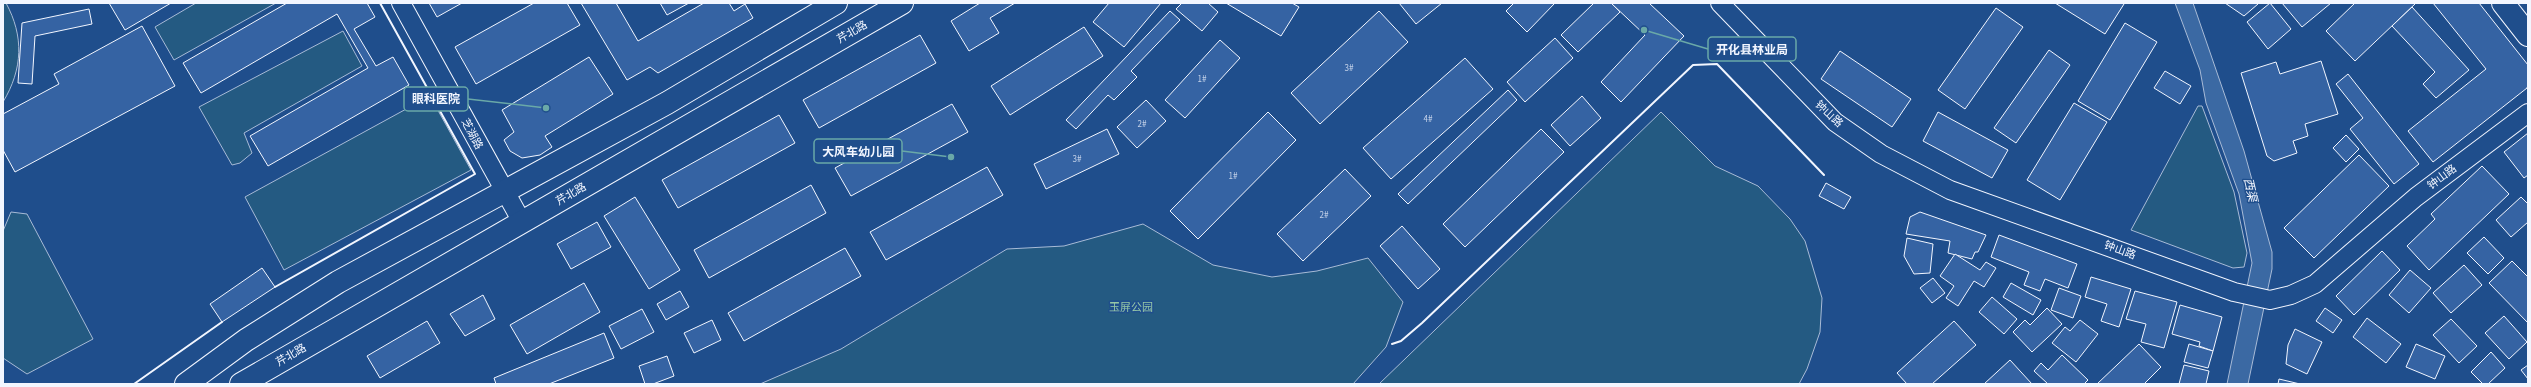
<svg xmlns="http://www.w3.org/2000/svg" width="2531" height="387" font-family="'Source Sans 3','Noto Sans SC',sans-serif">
	<rect width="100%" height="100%" fill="#1f4e8c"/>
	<g fill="#245a82" stroke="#a8bbd7">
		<path d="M3,3H6C24,36 23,69 3,102Z"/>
		<polygon points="196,3 276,3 174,60 155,27"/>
		<polygon points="343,31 362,66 244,133 252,153 240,163 232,165 199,107"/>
		<polygon points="430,96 471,170 284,270 245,197"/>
		<polygon points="2198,106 2202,106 2234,192 2247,253 2244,267 2233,268 2131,230"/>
		<polygon points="1661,112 1715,166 1758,186 1790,219 1805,241 1822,298 1820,332 1807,369 1799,384 1379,384"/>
		<polygon points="11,212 27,214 93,339 27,374 3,358 3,231"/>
		<polygon points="1143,224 1213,265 1272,277 1317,271 1368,258 1403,302 1386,347 1353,384 760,384 841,349 1007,249 1064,246"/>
	</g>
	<polygon fill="#3b69a3" stroke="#a8bbd7" points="2175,3 2193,3 2244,151 2272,252 2272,269 2248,384 2227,384 2252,263 2239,194 2206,103 2200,70"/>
	<g fill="#3563a3" stroke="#f2f6ff">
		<polygon points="109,3 171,3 125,30"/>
		<polygon points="287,3 367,3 375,17 354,29 376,66 393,57 409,85 268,166 250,136 368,68 337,14 201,93 183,63"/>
		<polygon points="429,3 462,3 437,17"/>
		<polygon points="534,3 567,3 580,25 476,84 455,47"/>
		<polygon points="581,3 616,3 638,41 704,3 729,3 734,11 745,4 753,18 658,73 650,67 627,80"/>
		<polygon points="660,3 689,3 667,15"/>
		<polygon points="980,3 1015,3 990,18 999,33 969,51 951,21"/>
		<polygon points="1109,3 1161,3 1124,47 1093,22"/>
		<polygon points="1182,3 1208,3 1218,12 1202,31 1176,9"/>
		<polygon points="1226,3 1292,3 1299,7 1281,36"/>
		<polygon points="1399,3 1442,3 1416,24"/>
		<polygon points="1514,3 1555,3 1527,32 1506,11"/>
		<polygon points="1594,3 1611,3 1620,12 1578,52 1561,35"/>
		<polygon points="1611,3 1649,3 1684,36 1621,102 1601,82 1645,35"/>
		<polygon points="2055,3 2123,3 2124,4 2105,34"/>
		<polygon points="2225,3 2257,3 2258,4 2244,16"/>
		<polygon points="2270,3 2291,29 2268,49 2247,22"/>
		<polygon points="2282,3 2331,3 2302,27"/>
		<polygon points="2355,3 2416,3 2355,61 2326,31"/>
		<polygon points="2433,3 2479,3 2528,65 2528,85 2527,88 2433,162 2408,131 2486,69"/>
		<polygon points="2412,7 2469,70 2436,98 2423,84 2435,72 2392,26"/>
		<polygon points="1996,8 2023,27 1965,109 1938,90"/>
		<polygon points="89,9 92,24 35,36 32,84 18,83 22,23"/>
		<polygon points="1170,11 1180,20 1131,71 1137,77 1114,100 1108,95 1076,129 1066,120"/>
		<polygon points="1379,11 1408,42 1320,124 1291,93"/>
		<polygon points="2125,23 2157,42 2110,120 2078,101"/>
		<polygon points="142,26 175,86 15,172 3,150 3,114 59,84 54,74"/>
		<polygon points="1084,27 1103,56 1010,115 991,86"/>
		<polygon points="920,35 936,63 819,128 803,100"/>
		<polygon points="1555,38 1573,58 1525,102 1507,82"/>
		<polygon points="1220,40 1240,58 1185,118 1165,100"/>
		<polygon points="2049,50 2070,65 2016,143 1994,128"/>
		<polygon points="1840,51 1911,99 1892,127 1821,79"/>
		<polygon points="589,57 613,94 545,136 552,147 540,155 522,158 510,151 504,140 514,132 502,110"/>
		<polygon points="1465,58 1493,89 1391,179 1363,148"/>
		<polygon points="2321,61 2338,114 2305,124 2308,136 2293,141 2297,153 2274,161 2267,156 2241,73 2276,62 2280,74"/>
		<polygon points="2165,71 2191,86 2180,104 2154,88"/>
		<polygon points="2348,74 2419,164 2394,184 2350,129 2363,118 2336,84"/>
		<polygon points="1508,90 1517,100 1408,204 1398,194"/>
		<polygon points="1582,96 1601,118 1570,146 1551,125"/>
		<polygon points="1146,100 1166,121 1137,148 1117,127"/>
		<polygon points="2074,103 2107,122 2060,200 2027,180"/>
		<polygon points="952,104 968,132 851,196 835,168"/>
		<polygon points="1268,112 1296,140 1198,239 1170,211"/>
		<polygon points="1938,112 2008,150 1992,178 1923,141"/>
		<polygon points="779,115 795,143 678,208 662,180"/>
		<polygon points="1107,129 1119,154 1046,189 1034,164"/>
		<polygon points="1541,129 1564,152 1465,247 1443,224"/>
		<polygon points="2528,133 2528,175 2524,178 2504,152"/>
		<polygon points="2346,135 2359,149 2346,162 2333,148"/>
		<polygon points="2359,155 2389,186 2314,258 2284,228"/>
		<polygon points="2482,166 2509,194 2429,270 2407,246 2435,219 2431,214"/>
		<polygon points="987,167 1003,195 886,260 870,232"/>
		<polygon points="1345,169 1371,196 1303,261 1277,234"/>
		<polygon points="1826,183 1851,197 1844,209 1819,196"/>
		<polygon points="811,185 826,213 709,278 694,250"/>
		<polygon points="635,197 680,270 649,289 604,216"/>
		<polygon points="2521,197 2528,204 2528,222 2511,237 2496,220"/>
		<polygon points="1920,212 1986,235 1978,252 1975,252 1972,259 1948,253 1950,241 1906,234 1910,217"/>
		<polygon points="597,222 611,247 571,269 557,244"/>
		<polygon points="1402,226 1440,269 1418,289 1380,246"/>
		<polygon points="1999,235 2077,264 2068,288 2045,279 2040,291 2024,285 2029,272 1991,257"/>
		<polygon points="2484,237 2504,258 2488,274 2467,253"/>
		<polygon points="1907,238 1933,244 1930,273 1914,274 1904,256"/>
		<polygon points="845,248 861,276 744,341 728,313"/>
		<polygon points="2382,251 2400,270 2354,315 2336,296"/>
		<polygon points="1955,254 1980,270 1986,262 1996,268 1984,287 1974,281 1958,306 1946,298 1954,286 1940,276"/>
		<polygon points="2512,261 2528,277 2528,323 2489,283"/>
		<polygon points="2464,265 2482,285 2451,313 2433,293"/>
		<polygon points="262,268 275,287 222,322 210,304"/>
		<polygon points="2410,270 2431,288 2409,313 2389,295"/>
		<polygon points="2091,277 2131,289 2119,327 2101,321 2107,304 2085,297"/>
		<polygon points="1933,278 1945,293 1932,303 1920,288"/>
		<polygon points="584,283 600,312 527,354 510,325"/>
		<polygon points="2011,283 2041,300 2033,315 2003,297"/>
		<polygon points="2059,288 2081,296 2073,318 2051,310"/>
		<polygon points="680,291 689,307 666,320 657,304"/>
		<polygon points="2135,291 2177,302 2164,348 2141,342 2146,324 2126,319"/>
		<polygon points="483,295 495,319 465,336 450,314"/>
		<polygon points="1992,297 2017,319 2004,334 1979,312"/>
		<polygon points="2180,305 2222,317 2213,351 2199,346 2200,342 2172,334"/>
		<polygon points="2047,308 2062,324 2032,352 2013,332 2025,320 2030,325"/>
		<polygon points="2325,308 2342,320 2333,333 2316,321"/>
		<polygon points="642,309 654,332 621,349 609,326"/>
		<polygon points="2504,316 2527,342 2509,359 2485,333"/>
		<polygon points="2367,318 2401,344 2386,363 2353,337"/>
		<polygon points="2451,319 2477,346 2459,363 2433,335"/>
		<polygon points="712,320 721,340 694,353 684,333"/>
		<polygon points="2080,320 2098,334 2076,362 2052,343 2065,327 2070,331"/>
		<polygon points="427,321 440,343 380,378 367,356"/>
		<polygon points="1954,321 1976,345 1932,384 1907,384 1897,373"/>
		<polygon points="2295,329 2322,342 2307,374 2286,364 2288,345"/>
		<polygon points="604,333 614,358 549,384 496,384 494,378"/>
		<polygon points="2139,344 2161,367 2144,384 2097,384"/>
		<polygon points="2189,344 2213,351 2208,368 2184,362"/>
		<polygon points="2416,344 2445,356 2435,379 2406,367"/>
		<polygon points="2491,352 2505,368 2488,384 2483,384 2471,372"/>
		<polygon points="2062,355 2088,380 2084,384 2048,384 2034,371 2041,363 2048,370"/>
		<polygon points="667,356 674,376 653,384 645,384 639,366"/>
		<polygon points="2010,360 2032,384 1984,384"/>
		<polygon points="2184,365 2209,371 2206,384 2179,384"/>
		<polygon points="2528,365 2528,379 2521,370"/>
		<polygon points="2279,379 2300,384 2278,384"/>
	</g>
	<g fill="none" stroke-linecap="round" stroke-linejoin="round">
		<defs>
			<g id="street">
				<polyline points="401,3 522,222"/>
				<polyline points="1720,3 1835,122 1881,154 1950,190 2234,292 2270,300 2291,295 2315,284 2416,197 2528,113"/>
			</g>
			<g id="secondary">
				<polyline points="2503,3 2528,35"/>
				<polyline points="186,384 246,340 338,282 667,103 836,3"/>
				<polyline points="241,384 902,3"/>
			</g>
		</defs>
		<use href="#street" stroke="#f2f6ff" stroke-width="20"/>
		<use href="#secondary" stroke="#f2f6ff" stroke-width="24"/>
		<use href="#street" stroke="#1f4e8c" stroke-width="18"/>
		<use href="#secondary" stroke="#1f4e8c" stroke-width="22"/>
		<g stroke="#f2f6ff" stroke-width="2">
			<polyline points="275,287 475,174 380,3"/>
			<polyline points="1392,344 1401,341 1422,323 1693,65 1717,64 1824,175"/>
			<polyline points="134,384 222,322"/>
		</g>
	</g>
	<g text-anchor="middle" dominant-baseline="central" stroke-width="3" stroke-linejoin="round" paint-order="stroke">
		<g font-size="9" fill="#c3d1e8">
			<text x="1349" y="68">3#</text>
			<text x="1202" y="79">1#</text>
			<text x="1428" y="119">4#</text>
			<text x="1142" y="124">2#</text>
			<text x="1077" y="159">3#</text>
			<text x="1233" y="176">1#</text>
			<text x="1324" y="215">2#</text>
		</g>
		<g font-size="11" fill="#f2f6ff" stroke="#1f4e8c">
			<text transform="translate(852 32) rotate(-30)">芹北路</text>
			<text transform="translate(1829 114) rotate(43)">钟山路</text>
			<text transform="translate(472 134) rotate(62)">芝湖路</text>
			<text transform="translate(2442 177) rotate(-37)">钟山路</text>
			<text transform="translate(571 194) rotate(-30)">芹北路</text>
			<text transform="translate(2120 250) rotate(20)">钟山路</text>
			<text transform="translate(291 355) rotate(-30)">芹北路</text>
		</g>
		<g font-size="11" fill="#97c8a6" stroke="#1f4e8c">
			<text x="1131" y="307">玉屏公园</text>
		</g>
		<g font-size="12" font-style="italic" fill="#f2f6ff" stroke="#1f4e8c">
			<text transform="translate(2250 190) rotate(77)">西渠</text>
		</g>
	</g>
	<path fill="none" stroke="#6aa9a8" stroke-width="1.5" d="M1644 30L1708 49M546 108L468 99M951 157L902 151"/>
	<g fill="#6aa9a8" stroke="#1f4e8c" stroke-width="1.5">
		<circle cx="1644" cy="30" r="4"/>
		<circle cx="546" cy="108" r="4"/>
		<circle cx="951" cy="157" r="4"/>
	</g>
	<g fill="#1f4e8c" stroke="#6aa9a8" stroke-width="1.5">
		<rect x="1708" y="37" width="88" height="24" rx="4"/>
		<rect x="404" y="87" width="64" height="24" rx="4"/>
		<rect x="814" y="139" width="88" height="24" rx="4"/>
	</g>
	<g font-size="12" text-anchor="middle" font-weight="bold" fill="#f2f6ff">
		<text x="1752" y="54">开化县林业局</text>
		<text x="436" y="103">眼科医院</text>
		<text x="858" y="156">大风车幼儿园</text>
	</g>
	<rect width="2531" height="387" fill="none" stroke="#f2f6ff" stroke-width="8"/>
</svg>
